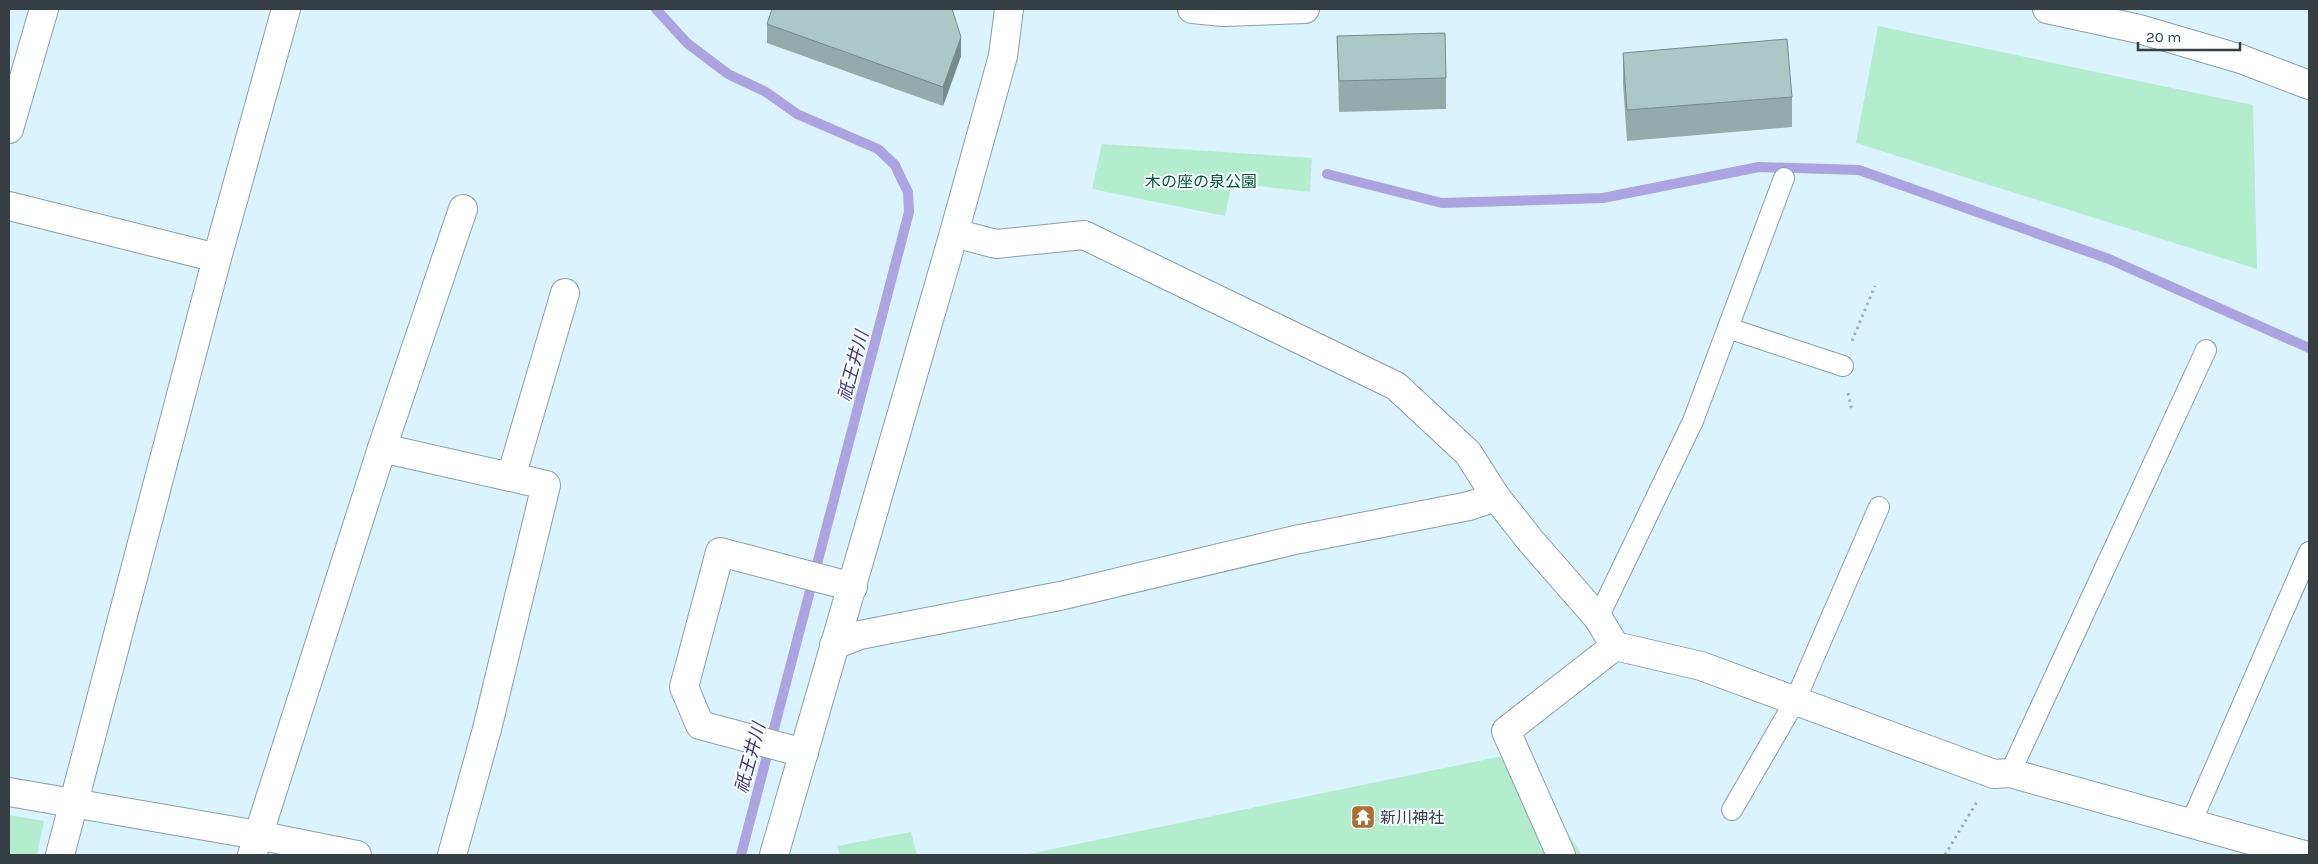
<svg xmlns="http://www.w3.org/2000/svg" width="2318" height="864" font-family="Karla,'Noto Sans JP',sans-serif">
	<rect width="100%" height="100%" fill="#dbf3fe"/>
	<g fill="#b4edce">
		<polygon points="1878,26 2253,105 2257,269 1856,143"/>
		<polygon points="1102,144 1312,158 1310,192 1232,183 1225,216 1092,189"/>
		<polygon points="1517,753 1582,855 1024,855"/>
		<polygon points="9,815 44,821 37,855 9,855"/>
		<polygon points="911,832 917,855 840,855 837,846"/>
	</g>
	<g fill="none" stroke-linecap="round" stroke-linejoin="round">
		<g stroke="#aca4e0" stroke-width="10">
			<polyline points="656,9 687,43 728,74 766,92 797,114 878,149 895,165 901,178 908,192 909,212 741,855"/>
			<polyline points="1327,174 1442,203 1603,198 1759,167 1859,170 2109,259 2309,348"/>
		</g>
		<defs>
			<g id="lane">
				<polyline points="1728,328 1843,366"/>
				<polyline points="1598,618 1693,421 1784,178"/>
				<polyline points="2010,773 2206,350"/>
				<polyline points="1732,810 1795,701 1879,507"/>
				<polyline points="2191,823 2309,552"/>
			</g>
			<g id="street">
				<polyline points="9,129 44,9"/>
				<polyline points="9,206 217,258"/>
				<polyline points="954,233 996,244 1084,235 1396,386 1468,453 1496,497 1530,540 1598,618 1615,646 1701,666 1994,774 2010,773 2304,855"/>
				<polyline points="382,448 546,485 487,729 452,855"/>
				<polyline points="511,477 565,293"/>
				<polyline points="834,645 860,635 1060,596 1295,540 1469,506 1496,497"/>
				<polyline points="804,753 700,725 684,687 720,552 853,587"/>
				<polyline points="9,792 257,835 357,855"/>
				<polyline points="60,855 217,258 286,9"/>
				<polyline points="252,855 382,448 463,209"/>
				<polyline points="1561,855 1506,731 1615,646"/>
			</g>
			<g id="secondary">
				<polyline points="1192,9 1223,12 1305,9"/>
				<polyline points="2047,9 2139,29 2241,59 2309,85"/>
				<polyline points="774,855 954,233 1003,56 1009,9"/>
			</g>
		</defs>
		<use href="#lane" stroke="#889fa9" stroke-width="22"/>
		<use href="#street" stroke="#889fa9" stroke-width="30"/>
		<use href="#secondary" stroke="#889fa9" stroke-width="30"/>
		<g stroke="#9dafb8" stroke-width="3" stroke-dasharray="2.5 4" stroke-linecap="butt">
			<polyline points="1852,341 1875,286"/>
			<polyline points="1848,393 1852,411"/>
			<polyline points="1945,855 1978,800"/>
		</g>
		<use href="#lane" stroke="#fff" stroke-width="20"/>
		<use href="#street" stroke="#fff" stroke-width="28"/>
		<use href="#secondary" stroke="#fff" stroke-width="28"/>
	</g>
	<g fill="#93abaa">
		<polygon points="767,24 961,56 943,106 767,43"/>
		<polygon points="1337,36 1446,78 1446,109 1339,112"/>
		<polygon points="1623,53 1792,97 1792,127 1627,141 1623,84"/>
	</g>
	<polygon fill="#788b8b" points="961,37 961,56 943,106 943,87"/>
	<g fill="#abc7c6" stroke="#788b8b">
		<polygon points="772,9 952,9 961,37 943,87 767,24"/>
		<polygon points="1445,33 1446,78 1339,81 1337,36"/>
		<polygon points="1787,39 1792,97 1627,110 1623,53"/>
	</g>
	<defs>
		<symbol id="temple-square" viewBox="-11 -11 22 22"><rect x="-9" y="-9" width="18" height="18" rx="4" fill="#ab6e31" stroke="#f8fdff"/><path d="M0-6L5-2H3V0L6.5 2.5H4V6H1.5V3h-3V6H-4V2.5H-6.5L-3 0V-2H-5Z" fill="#fff"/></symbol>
	</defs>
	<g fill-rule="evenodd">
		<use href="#temple-square" x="1349" y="803" width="28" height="28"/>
	</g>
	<g text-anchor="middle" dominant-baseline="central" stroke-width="4" stroke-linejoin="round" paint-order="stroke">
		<g font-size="16" fill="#005838" stroke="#f8fdff">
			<text x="1201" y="181">木の座の泉公園</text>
		</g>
		<g font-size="16" fill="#353f43" stroke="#f8fdff" text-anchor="start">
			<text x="1380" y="817">新川神社</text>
		</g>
		<g font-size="18" font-style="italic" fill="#46367d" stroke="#f8fdff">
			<text transform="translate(853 366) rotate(-75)">祇王井川</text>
			<text transform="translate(750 758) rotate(-75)">祇王井川</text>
		</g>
	</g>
	<rect width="2318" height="864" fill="none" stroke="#353f43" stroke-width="20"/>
	<path d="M2138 42v8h102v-8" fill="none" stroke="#353f43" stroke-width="2.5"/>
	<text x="2146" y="42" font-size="15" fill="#353f43" stroke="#f8fdff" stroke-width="4" paint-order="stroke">20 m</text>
</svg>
